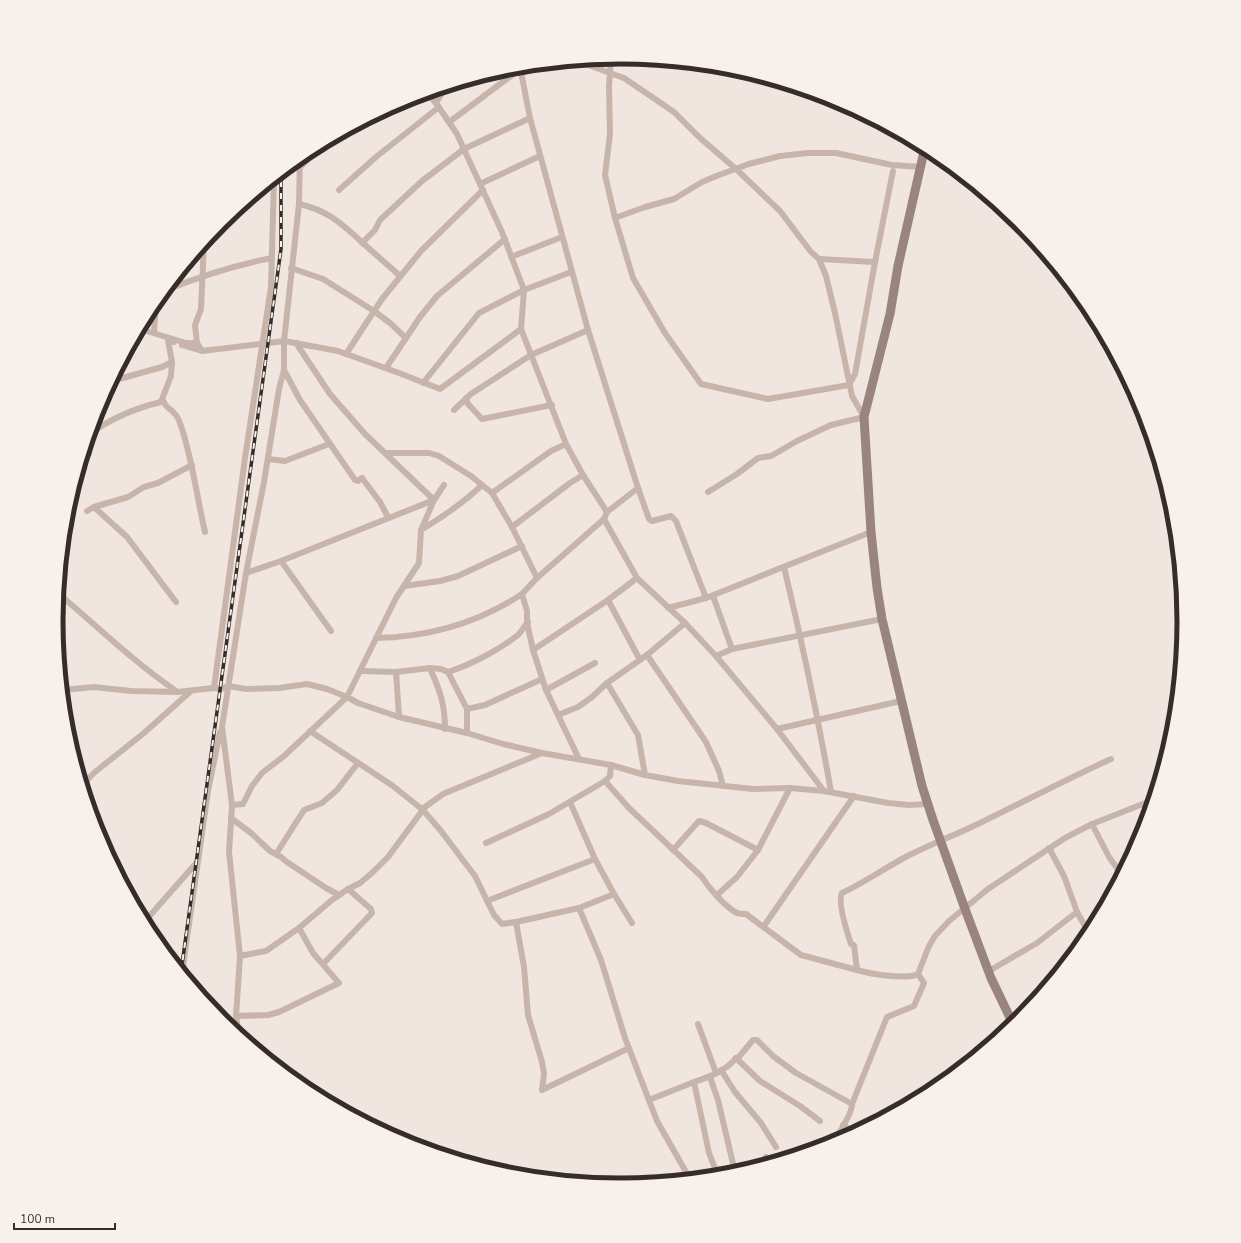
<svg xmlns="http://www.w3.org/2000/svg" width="1241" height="1243" font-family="'Nunito Sans',sans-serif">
	<rect width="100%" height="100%" fill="#f0e6df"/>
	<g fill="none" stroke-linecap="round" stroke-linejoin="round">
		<g stroke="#c7b5ac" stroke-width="6">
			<polyline points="611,58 609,86 610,134 605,175 615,218 633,278 665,333 701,384 768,399 849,385 855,374 875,262 893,171"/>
			<polyline points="577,61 624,78 674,112 699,137 736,169 780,211 811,252 819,259 826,276 835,313 852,396 864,417 831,425 797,441 771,456 758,458 737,474 708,492"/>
			<polyline points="520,67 530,118 588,330 638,488 649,519 652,521 671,516 676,521 706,598 871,532"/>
			<polyline points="427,93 436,103 457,134 502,232 524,290 521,329 566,444 583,475 607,512 604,519 637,578 685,623 716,656 777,729 824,791"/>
			<polyline points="436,103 446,87"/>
			<path d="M449,122C473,105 496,86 521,69"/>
			<polyline points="300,167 329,140"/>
			<polyline points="480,184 540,156"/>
			<polyline points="339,190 376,157 439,107"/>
			<path d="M299,204C328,210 343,225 364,244C376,255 388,265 400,276"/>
			<polyline points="615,218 645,207 674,199 702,182 719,175 749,164 780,156 808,153 836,153 892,165 921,167"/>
			<polyline points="362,243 375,230 380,220 422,181 464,149 530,118"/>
			<polyline points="511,257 562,237"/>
			<polyline points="819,259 875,262"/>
			<polyline points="291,268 323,279 374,311 390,323 406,338"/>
			<path d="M166,290C201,276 235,265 272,258"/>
			<polyline points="140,329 186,343 197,343 202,351 284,341 338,351 399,373 440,389 521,329"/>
			<polyline points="154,332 156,302"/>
			<polyline points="197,343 195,325 201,309 204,243"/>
			<polyline points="182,345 202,351"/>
			<polyline points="346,354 382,299 421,251 483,190"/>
			<polyline points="386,368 420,317 437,296 505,239"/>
			<polyline points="284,370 300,400 355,480 358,481 362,478 380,502 388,517"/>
			<polyline points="112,381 162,367 172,362"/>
			<polyline points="423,383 479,313 524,290 571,272"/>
			<polyline points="466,398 468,404 482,419 552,405"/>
			<path d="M161,402H164C165,407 171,409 174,413C179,417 180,424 182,429C193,463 197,498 205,532"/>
			<polyline points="454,410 471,394 531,355 588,330"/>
			<path d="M91,433C112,418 136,408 161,402L171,376L172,362L168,340L174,342"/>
			<polyline points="386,453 429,453 439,456 471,476 492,493 512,527 537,578"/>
			<polyline points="83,457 89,454 87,446"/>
			<polyline points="268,459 285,461 329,444"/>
			<polyline points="492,493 551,451 566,444"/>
			<polyline points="94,507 127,537 176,602"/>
			<polyline points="87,511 94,507 128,497 144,487 158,483 192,465"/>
			<polyline points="607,512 638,488"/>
			<polyline points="512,527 570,483 583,475"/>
			<path d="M421,530C443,517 463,503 482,485"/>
			<polyline points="281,561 331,631"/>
			<path d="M784,567C802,642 818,717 831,792"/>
			<polyline points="246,573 281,561 434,500 444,485"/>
			<polyline points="404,586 440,581 458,576 522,546"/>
			<path d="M59,594C98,627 134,662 176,691"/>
			<polyline points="522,594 537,578 604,519"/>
			<polyline points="713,596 732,649"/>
			<polyline points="608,600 640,660"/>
			<polyline points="668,608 706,598"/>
			<path d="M376,638C429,637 478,623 522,594L527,611V623L528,622"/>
			<polyline points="533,650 608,600 637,578"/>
			<polyline points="647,655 706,742 719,771 723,786"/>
			<polyline points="716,656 732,649 882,619"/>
			<path d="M430,668C440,691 445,704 445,729"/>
			<polyline points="361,671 396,672 430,668 441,669 448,672"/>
			<polyline points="396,672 399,717"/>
			<polyline points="214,688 245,458 271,287 274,179"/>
			<polyline points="63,690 94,687 131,691 177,692 214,688 221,689 228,686 246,689 279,688 307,684 327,689 347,697 358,703 399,717 467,733 503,744 542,753 611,765 645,775 678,781 753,789 790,788 824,791 888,803 909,805 927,804"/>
			<polyline points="546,690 595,663"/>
			<polyline points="467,709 485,705 542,679"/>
			<polyline points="558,715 578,707 592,697 607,683"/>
			<polyline points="777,729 901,701"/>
			<polyline points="310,731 393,786 423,810 441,831 475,876 494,915 502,924 516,922 579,908 614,894 595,859 570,802"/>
			<path d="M467,733V709L448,672C470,665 499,650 518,635C521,632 524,627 527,623L533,650L546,690L579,759"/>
			<polyline points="645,775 638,735 607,683 647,655 685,623"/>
			<path d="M605,781L629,808L702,877C709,888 725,907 737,913C739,914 743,914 746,914L801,955L857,970L854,945L851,944C848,935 837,902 842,893C863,883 882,870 902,859C928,845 956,835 982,822C1025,801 1067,779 1111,759"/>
			<polyline points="84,787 88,779 95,772 144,733 191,691"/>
			<polyline points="232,805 243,804 252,786 262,773 284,756 347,697 396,598 419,563 421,530 434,500 365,434 330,394 296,343"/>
			<polyline points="231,818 251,833 270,851 281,857 287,862 326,888 339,895"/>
			<polyline points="1092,824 1109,857 1122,875"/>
			<polyline points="486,843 549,814 605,781 610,776 611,765"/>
			<polyline points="673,850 699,821 706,823 758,850 790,788"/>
			<polyline points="276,854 304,810 322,803 337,790 358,763"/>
			<polyline points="614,894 632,923"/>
			<polyline points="717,895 737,877 758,850"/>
			<polyline points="487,901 595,859"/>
			<polyline points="579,908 601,960 625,1038 657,1121 690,1179"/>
			<polyline points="1077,912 1090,935"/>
			<polyline points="143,919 146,920 198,861"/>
			<polyline points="516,922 524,967 528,1015 542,1062 544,1074 542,1090"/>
			<polyline points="764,926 854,796"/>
			<polyline points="240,956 266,951 299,928 332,900 348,889 360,883 372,873 388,857 425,807 443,794 542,753"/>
			<polyline points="323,964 372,913 371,909 348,889"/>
			<path d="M857,970C871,974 906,980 918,974L929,946L935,936L949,921L988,889L1065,838L1092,824L1153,800"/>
			<polyline points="989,971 1037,943 1077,912 1064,876 1049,848"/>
			<polyline points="182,973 208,791 220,732"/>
			<polyline points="236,1016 268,1015 279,1012 339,983 313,953 299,928"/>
			<polyline points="698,1024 716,1073"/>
			<polyline points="239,1036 236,1016 240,956 229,852 232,805 222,727 246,573 264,482 279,389 284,370 284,341 299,204 300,158"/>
			<polyline points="736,1058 760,1081 800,1106 820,1121"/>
			<polyline points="721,1070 735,1092 761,1123 776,1147"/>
			<polyline points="710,1077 718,1100 735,1172"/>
			<path d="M694,1082C709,1077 726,1071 736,1058H738L753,1040H757L773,1056L796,1073L852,1104C853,1113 837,1136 832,1144"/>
			<polyline points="542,1090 629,1048"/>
			<polyline points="649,1100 694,1082 709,1153 718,1176"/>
			<polyline points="852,1104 887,1017 914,1006 924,983 918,974"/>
			<polyline points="843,1125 855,1133"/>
			<polyline points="766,1157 772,1163"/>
		</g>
		<polyline stroke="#9a857e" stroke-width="9" points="925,147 898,266 890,314 864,417 871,532 877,588 882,619 922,786 933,820 965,909 991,978 1014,1026"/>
		<defs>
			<polyline id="rail" points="181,972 281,249 281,173"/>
		</defs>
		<use href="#rail" stroke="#362d2a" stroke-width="3.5"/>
		<use href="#rail" stroke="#f8f1eb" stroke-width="2" stroke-dasharray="6" stroke-linecap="butt"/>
	</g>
	<path d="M0 0H1241V1243H0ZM63 621a557 557 0 1 1 1114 0a557 557 0 1 1-1114 0Z" fill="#f8f1eb" fill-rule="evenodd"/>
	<path fill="none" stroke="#362d2a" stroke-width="5" d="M63 621a557 557 0 1 1 1114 0a557 557 0 1 1-1114 0Z"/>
	<path d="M14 1223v6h101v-6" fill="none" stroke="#362d2a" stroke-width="2"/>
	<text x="20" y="1223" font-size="12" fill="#362d2a" stroke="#f8f1eb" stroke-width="3" paint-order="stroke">100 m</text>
</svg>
